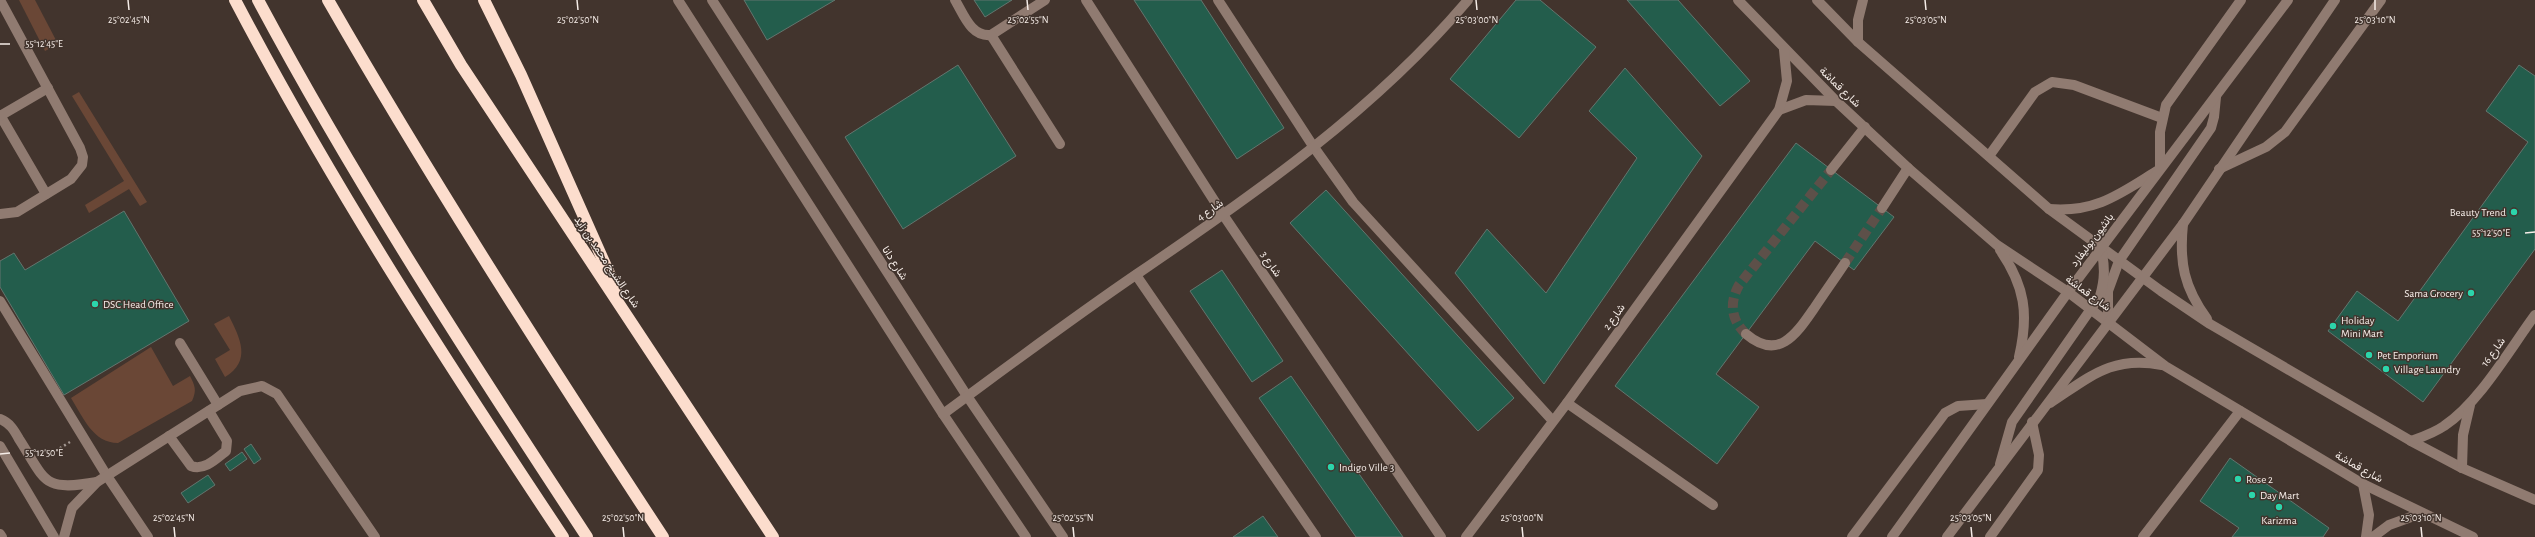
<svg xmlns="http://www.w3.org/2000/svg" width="2535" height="537" font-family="'Alegreya Sans',Vazirmatn,sans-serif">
	<rect width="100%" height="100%" fill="#42342d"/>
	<g fill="#6a4736">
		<polygon points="19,0 35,0 58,44 45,51"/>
		<polygon points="79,92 147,202 140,206 129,189 89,213 85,205 124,181 72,96"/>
		<path d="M229,316C240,338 252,361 225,377L215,359L230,350L214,324Z"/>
		<path d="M151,347L173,386L190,376C195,386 197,390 192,401L118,443C93,443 83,417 71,398Z"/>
	</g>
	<g fill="#235d4c" stroke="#63756e">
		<polygon points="744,0 835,0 767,40"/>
		<polygon points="974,0 1012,0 985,17"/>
		<polygon points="1134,0 1201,0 1284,128 1237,159"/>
		<polygon points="1516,0 1540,0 1596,47 1519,138 1450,79"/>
		<polygon points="1627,0 1678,0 1750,81 1720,106"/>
		<polygon points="958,65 1016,156 903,229 845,137"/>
		<polygon points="2519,65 2535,76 2535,249 2423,402 2328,331 2357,291 2398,321 2528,142 2486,111"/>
		<polygon points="1625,68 1702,156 1544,384 1455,273 1487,229 1546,293 1637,158 1589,111"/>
		<polygon points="1796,143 1894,217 1854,270 1815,241 1716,374 1759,407 1717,464 1615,386"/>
		<polygon points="1326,190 1514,398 1478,431 1290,223"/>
		<polygon points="124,211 189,321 64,395 0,287 0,261 14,253 25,270"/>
		<polygon points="1222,270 1283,361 1252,382 1190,291"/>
		<polygon points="1291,376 1403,537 1356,537 1259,398"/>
		<polygon points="251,444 261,459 254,464 244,449"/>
		<polygon points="242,452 247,459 230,471 225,464"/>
		<polygon points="2230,458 2329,528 2323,537 2232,537 2239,528 2200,501"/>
		<polygon points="208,475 215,485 188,503 181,493"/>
		<polygon points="1263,516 1278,537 1233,537"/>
	</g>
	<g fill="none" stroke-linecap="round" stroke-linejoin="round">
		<g stroke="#5d5049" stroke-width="10" stroke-dasharray="10 5" stroke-linecap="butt">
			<polyline points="1845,263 1882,208"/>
			<path d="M1746,334C1731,320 1729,303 1739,285L1831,170"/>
		</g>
		<polyline stroke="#a39892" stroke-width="2.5" stroke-dasharray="2 3" stroke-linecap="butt" points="47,456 70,442"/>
		<g stroke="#907b71" stroke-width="10">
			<polyline points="678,0 943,414 1026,537"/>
			<polyline points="712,0 967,396 1063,537"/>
			<path d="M955,0C964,15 971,37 991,35L1045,0"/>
			<polyline points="1086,0 1224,216 1441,537"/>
			<polyline points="1218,0 1313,146 1353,202 1552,420"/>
			<polyline points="1738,0 1836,101 1908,168 1997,245 2068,292 2165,366 2363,484 2473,537"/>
			<polyline points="1817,0 1858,42 2049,209 2161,291 2210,324 2411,441 2462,468 2535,500"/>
			<polyline points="991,35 1060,144"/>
			<polyline points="1858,42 1858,20 1863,0"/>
			<polyline points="1779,110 1806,100 1836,101"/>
			<polyline points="0,115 46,194"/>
			<polyline points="0,116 48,88"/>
			<polyline points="1989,156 2035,92 2052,82 2074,85 2162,118"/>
			<polyline points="2219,169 2266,147 2285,132 2381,0"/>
			<polyline points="1831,170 1865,127"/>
			<polyline points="1882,208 1908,168"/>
			<path d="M2049,209C2097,213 2121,193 2160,169V132L2166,105L2241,0"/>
			<polyline points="0,214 17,212 71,179 82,165 83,157 80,148 0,0"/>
			<path d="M2183,224C2179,263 2184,287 2207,319"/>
			<path d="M2000,250C2025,286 2029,314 2019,357"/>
			<polyline points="1136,275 1316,537"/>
			<polyline points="0,301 107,476 148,537"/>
			<polyline points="2108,322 2108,291 2119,261 2211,128 2214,117 2216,97"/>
			<path d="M1746,334C1779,362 1797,333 1815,307C1825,292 1835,278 1845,263"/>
			<polyline points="180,343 218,405"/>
			<polyline points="1567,403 1713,505"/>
			<path d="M2050,403C2090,377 2112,355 2162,365"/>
			<path d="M943,414C1007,367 1071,319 1137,274C1256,193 1375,110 1468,0"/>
			<path d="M0,419C10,423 14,430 19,439C46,481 42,492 97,482"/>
			<path d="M169,436L191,466C204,471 216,459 226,451L227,441L209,411"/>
			<path d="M2411,441C2422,437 2434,433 2444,426C2479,403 2510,349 2535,315"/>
			<polyline points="0,446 54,537"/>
			<path d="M2000,464L2012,422L2100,296C2105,279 2105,266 2101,248"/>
			<polyline points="2462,468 2463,435 2470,405"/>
			<polyline points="2363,484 2369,515 2366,537"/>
			<polyline points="0,534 2,537"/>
			<polyline points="64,537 72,508 97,482 240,391 262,386 277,394 375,537"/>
			<polyline points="1466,537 1567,403 1779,110 1787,81 1784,50"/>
			<polyline points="1852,537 1945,413 1958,406 1987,404"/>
			<polyline points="1892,537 2068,292 2288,0"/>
			<polyline points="1947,537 2183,224 2335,0"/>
			<polyline points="1990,537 2038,470 2039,455 2032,422"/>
			<polyline points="2143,537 2240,411"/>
			<polyline points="2373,537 2389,525 2422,513"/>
		</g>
		<g stroke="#fcddcd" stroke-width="12">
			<path d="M235,0C332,185 447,363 563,537"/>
			<path d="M258,0C357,185 472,362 587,537"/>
			<path d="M328,0C433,183 547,361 663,537"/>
			<polyline points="423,0 461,65 773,537"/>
			<polyline points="484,0 521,75 616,289"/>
		</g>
	</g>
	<path fill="none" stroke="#f6ede8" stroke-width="1.5" d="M128,0L129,10M577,0L578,10M1027,0L1028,10M1476,0L1477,10M1925,0L1926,10M2375,0V10M0,44H10M2525,233L2535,232M0,454L10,453M174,527L175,537M623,527L624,537M1073,527L1074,537M1522,527L1523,537M1971,527L1972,537M2421,527L2422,537"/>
	<g fill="#2cd5ab" stroke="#42342d" stroke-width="1.5">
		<circle cx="2514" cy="212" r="4"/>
		<circle cx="2471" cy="293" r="4"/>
		<circle cx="95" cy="304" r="4"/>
		<circle cx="2333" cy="326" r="4"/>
		<circle cx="2369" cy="355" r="4"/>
		<circle cx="2386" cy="369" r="4"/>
		<circle cx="1331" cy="467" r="4"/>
		<circle cx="2238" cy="479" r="4"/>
		<circle cx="2252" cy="495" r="4"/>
		<circle cx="2279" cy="507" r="4"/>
	</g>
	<g text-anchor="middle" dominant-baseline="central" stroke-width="3" stroke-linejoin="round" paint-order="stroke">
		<g font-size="11" fill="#f6ede8" stroke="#42342d">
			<text transform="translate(1840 87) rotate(44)">شارع قماشة</text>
			<text transform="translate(1210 210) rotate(-35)">شارع 4</text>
			<text transform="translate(2092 240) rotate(-53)">بانثيون بوليفارد</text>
			<text transform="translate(607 262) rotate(56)">شارع الشيخ محمد بن زايد</text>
			<text transform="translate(895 263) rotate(57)">شارع دانا</text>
			<text transform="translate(1271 264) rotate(56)">شارع 3</text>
			<text transform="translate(2088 293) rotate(36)">شارع قماشة</text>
			<text transform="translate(1614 317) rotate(-54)">شارع 2</text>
			<text transform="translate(2493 352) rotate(-54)">شارع 16</text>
			<text transform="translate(2359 467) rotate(29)">شارع قماشة</text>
		</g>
		<g font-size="11" fill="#f6ede8" stroke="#42342d" text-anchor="start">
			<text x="2506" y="212" text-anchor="end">Beauty Trend</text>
			<text x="2463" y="293" text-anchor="end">Sama Grocery</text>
			<text x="103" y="304">DSC Head Office</text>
			<text x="2341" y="320">Holiday<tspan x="2341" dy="13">Mini Mart</tspan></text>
			<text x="2377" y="355">Pet Emporium</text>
			<text x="2394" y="369">Village Laundry</text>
			<text x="1339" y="467">Indigo Ville 3</text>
			<text x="2246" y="479">Rose 2</text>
			<text x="2260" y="495">Day Mart</text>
			<text x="2279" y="520" text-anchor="middle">Karizma</text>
		</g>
	</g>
	<g font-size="10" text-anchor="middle" fill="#f6ede8" stroke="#42342d" stroke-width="3" stroke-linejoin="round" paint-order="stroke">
		<text x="129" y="23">25°02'45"N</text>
		<text x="578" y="23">25°02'50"N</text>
		<text x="1028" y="23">25°02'55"N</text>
		<text x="1477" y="23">25°03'00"N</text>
		<text x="1926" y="23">25°03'05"N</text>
		<text x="2375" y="23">25°03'10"N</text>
		<text x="44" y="47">55°12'45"E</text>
		<text x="2491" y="236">55°12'50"E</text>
		<text x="44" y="456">55°12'50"E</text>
		<text x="174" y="521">25°02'45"N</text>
		<text x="623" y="521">25°02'50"N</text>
		<text x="1073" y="521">25°02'55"N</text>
		<text x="1522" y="521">25°03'00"N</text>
		<text x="1971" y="521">25°03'05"N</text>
		<text x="2421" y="521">25°03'10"N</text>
	</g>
</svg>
